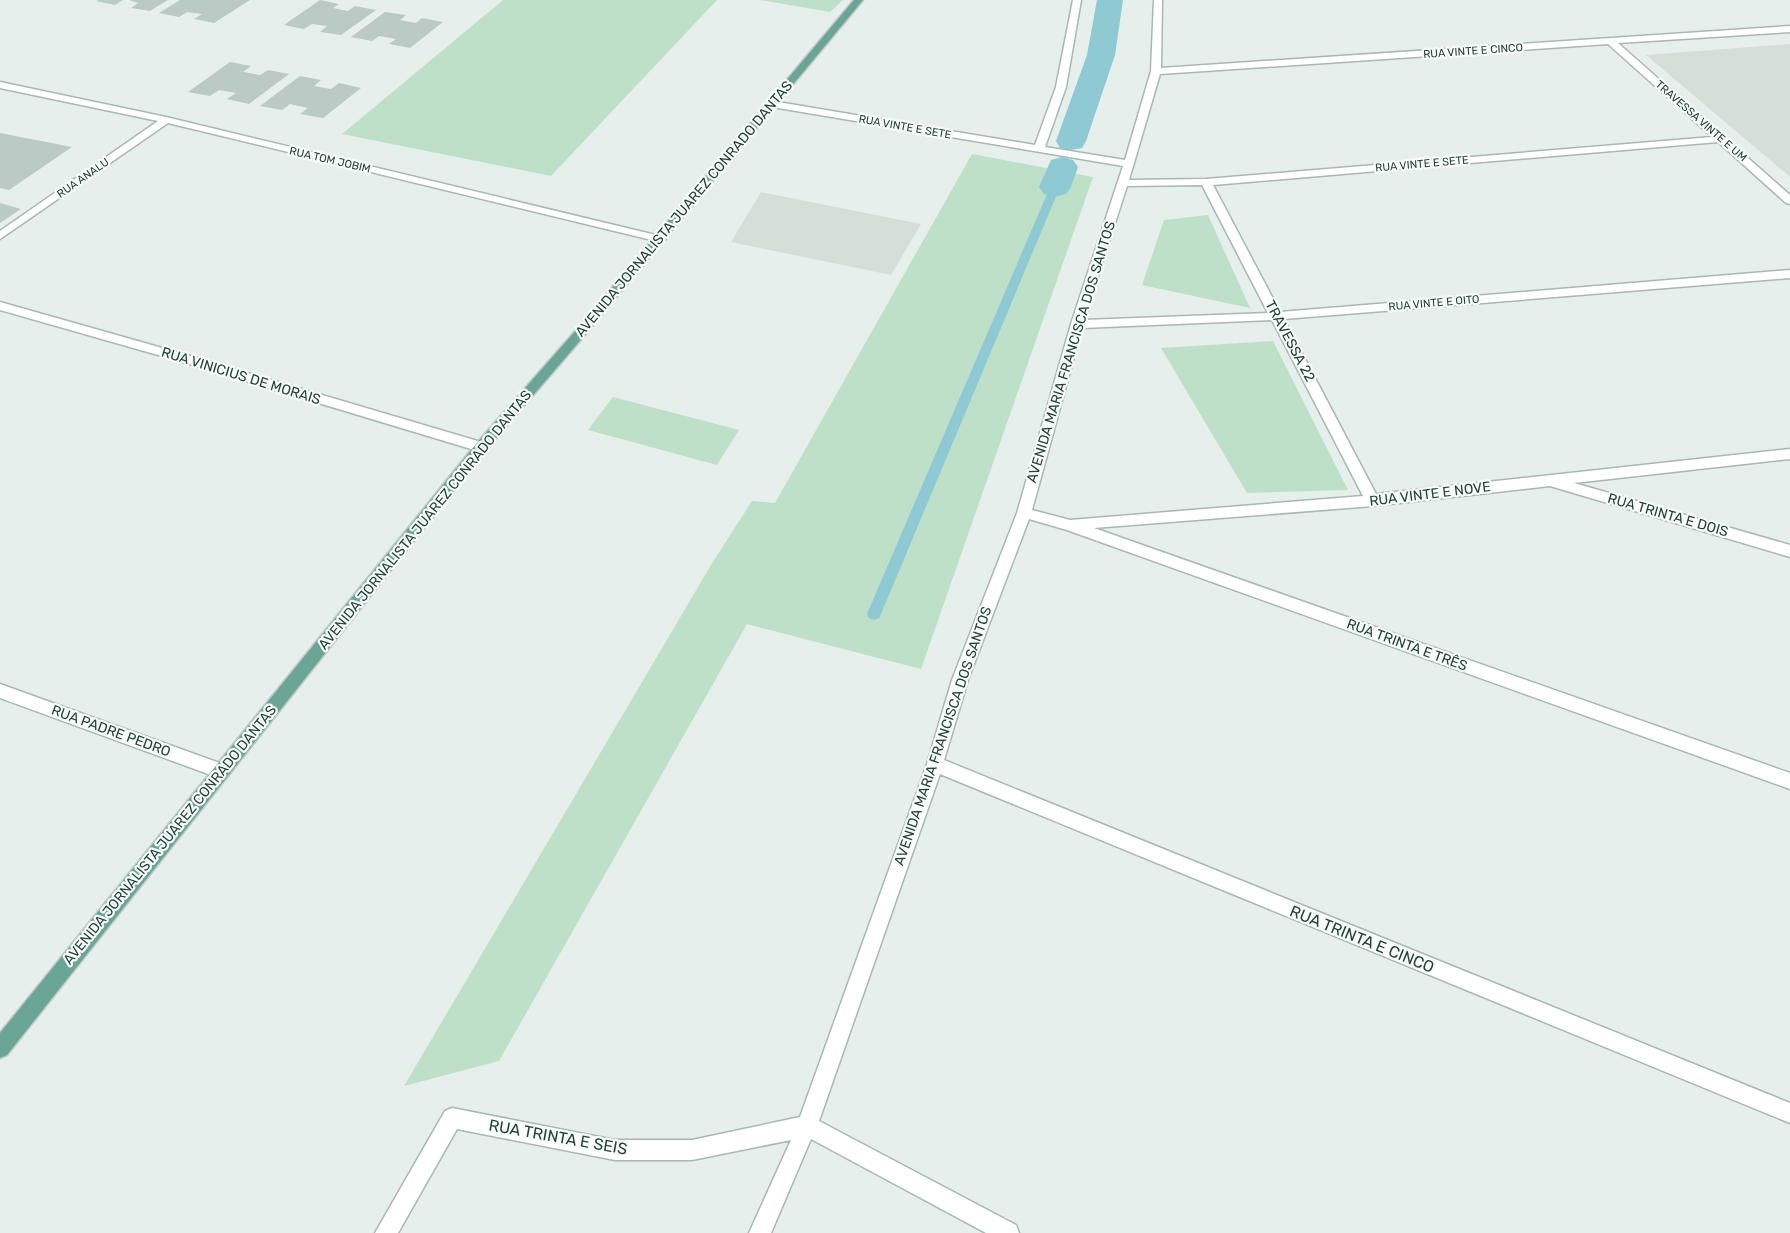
<svg xmlns="http://www.w3.org/2000/svg" width="1790" height="1233" font-family="Rubik,sans-serif">
	<rect width="100%" height="100%" fill="#e6efeb"/>
	<g fill="#d4dfda">
		<polygon points="1790,44 1790,177 1646,55"/>
		<polygon points="761,192 921,224 891,275 731,242"/>
	</g>
	<g fill="#bfe0c8">
		<polygon points="503,0 717,0 551,176 342,134"/>
		<polygon points="760,0 843,0 830,12"/>
		<polygon points="972,154 1093,177 921,669 747,624 499,1061 404,1086 711,565 752,501 775,503"/>
		<polygon points="1208,215 1250,308 1142,285 1164,220"/>
		<polygon points="1273,341 1348,490 1247,493 1161,348"/>
		<polygon points="613,397 739,430 717,465 588,430"/>
	</g>
	<g fill="none" stroke-linecap="round" stroke-linejoin="round">
		<polygon fill="#8ec9d4" fill-rule="evenodd" points="1055,184 1060,187 881,614 879,618 874,620 869,618 867,614 1050,187"/>
		<g fill="#8ec9d4" fill-rule="evenodd">
			<polygon points="1097,0 1123,0 1115,55 1086,141 1082,148 1071,150 1060,148 1056,141 1087,55"/>
			<polygon points="1062,157 1073,160 1078,167 1071,187 1066,194 1055,197 1044,194 1039,187 1051,160"/>
		</g>
	</g>
	<g fill="#bbcac4">
		<polygon points="99,0 123,0 115,5 96,1"/>
		<polygon points="129,0 168,0 150,11 131,8 138,3"/>
		<polygon points="180,0 250,0 214,23 194,19 202,14 187,12 179,17 159,13"/>
		<polygon points="320,0 339,4 333,8 348,11 355,6 376,10 341,35 320,32 327,26 312,24 304,29 284,25"/>
		<polygon points="385,12 406,15 400,20 416,23 422,18 443,22 410,48 389,44 396,39 379,36 372,41 351,37"/>
		<polygon points="230,62 251,66 243,72 260,75 268,70 289,74 249,104 227,99 236,93 219,90 210,96 188,92"/>
		<polygon points="300,76 321,80 314,86 331,89 339,83 361,88 323,118 300,114 308,108 290,104 282,110 260,106"/>
		<polygon points="0,133 72,147 9,190 0,188"/>
		<polygon points="0,203 21,209 0,223"/>
	</g>
	<g fill="none" stroke-linecap="round" stroke-linejoin="round">
		<defs>
			<g id="minor">
				<path d="M1073,0H1081L1066,87L1045,147L1125,160L1151,71L1154,0H1162L1161,68L1790,26V32L1618,43L1790,195V204L1786,203L1718,142L1213,185L1280,312L1790,270V278L1284,319L1376,494L1790,449V459L1574,483L1790,545V557L1550,486L1373,506L1094,528L1790,773V789L1067,530L1029,519L968,680L944,760L1790,1103V1123L940,774L819,1121L1016,1225L1019,1233H986L811,1139L771,1233H749L791,1140L692,1160H615L457,1129L398,1233H375L445,1111L452,1108L615,1140H692L800,1117L927,764L952,680L1017,513L1071,324L1123,166L772,107L767,104L772,101L1035,145L1056,87ZM1608,44L1712,137L1206,179L1129,180L1160,74ZM1202,185L1268,313L1084,320L1127,186ZM1272,320L1363,496L1070,520L1032,510L1082,328Z"/>
				<polygon points="0,82 166,117 660,236 666,239 660,242 168,123 0,239 0,231 158,121 0,88"/>
				<polygon points="0,302 187,355 481,442 486,444 488,447 486,450 481,452 179,361 0,310"/>
				<polygon points="0,684 228,766 230,771 228,776 222,779 0,698"/>
			</g>
			<polygon id="major" points="854,0 863,0 585,335 486,450 7,1055 0,1058 0,1033 476,444 577,329"/>
		</defs>
		<use href="#minor" stroke="#a8b8b2" stroke-width="3"/>
		<use href="#major" stroke="#c2cac8" stroke-width="3"/>
		<use href="#minor" fill="#fff" fill-rule="evenodd"/>
		<use href="#major" fill="#6aa596" fill-rule="evenodd"/>
	</g>
	<g text-anchor="middle" dominant-baseline="central" stroke-width="4.5" stroke-linejoin="round" paint-order="stroke">
		<g font-size="11" fill="#24423a" stroke="#f7fbf9">
			<text transform="translate(1473 51) rotate(-4)">RUA VINTE E CINCO</text>
			<text transform="translate(1701 121) rotate(41)">TRAVESSA VINTE E UM</text>
			<text transform="translate(905 127) rotate(10)">RUA VINTE E SETE</text>
			<text transform="translate(330 160) rotate(13)">RUA TOM JOBIM</text>
			<text transform="translate(1422 164) rotate(-5)">RUA VINTE E SETE</text>
			<text transform="translate(83 178) rotate(-35)">RUA ANALU</text>
			<text transform="translate(1434 303) rotate(-5)">RUA VINTE E OITO</text>
		</g>
		<g font-size="14" fill="#24423a" stroke="#f7fbf9">
			<text transform="translate(684 209) rotate(-50)">AVENIDA JORNALISTA JUAREZ CONRADO DANTAS</text>
			<text transform="translate(1290 341) rotate(62)">TRAVESSA 22</text>
			<text transform="translate(1071 352) rotate(-73)">AVENIDA MARIA FRANCISCA DOS SANTOS</text>
			<text transform="translate(241 376) rotate(17)">RUA VINICIUS DE MORAIS</text>
			<text transform="translate(1430 494) rotate(-7)">RUA VINTE E NOVE</text>
			<text transform="translate(1668 515) rotate(16)">RUA TRINTA E DOIS</text>
			<text transform="translate(425 520) rotate(-51)">AVENIDA JORNALISTA JUAREZ CONRADO DANTAS</text>
			<text transform="translate(1407 645) rotate(20)">RUA TRINTA E TRÊS</text>
			<text transform="translate(111 731) rotate(20)">RUA PADRE PEDRO</text>
			<text transform="translate(943 736) rotate(-71)">AVENIDA MARIA FRANCISCA DOS SANTOS</text>
			<text transform="translate(170 835) rotate(-51)">AVENIDA JORNALISTA JUAREZ CONRADO DANTAS</text>
		</g>
		<g font-size="16" fill="#24423a" stroke="#f7fbf9">
			<text transform="translate(1362 939) rotate(22)">RUA TRINTA E CINCO</text>
			<text transform="translate(558 1137) rotate(10)">RUA TRINTA E SEIS</text>
		</g>
	</g>
</svg>
